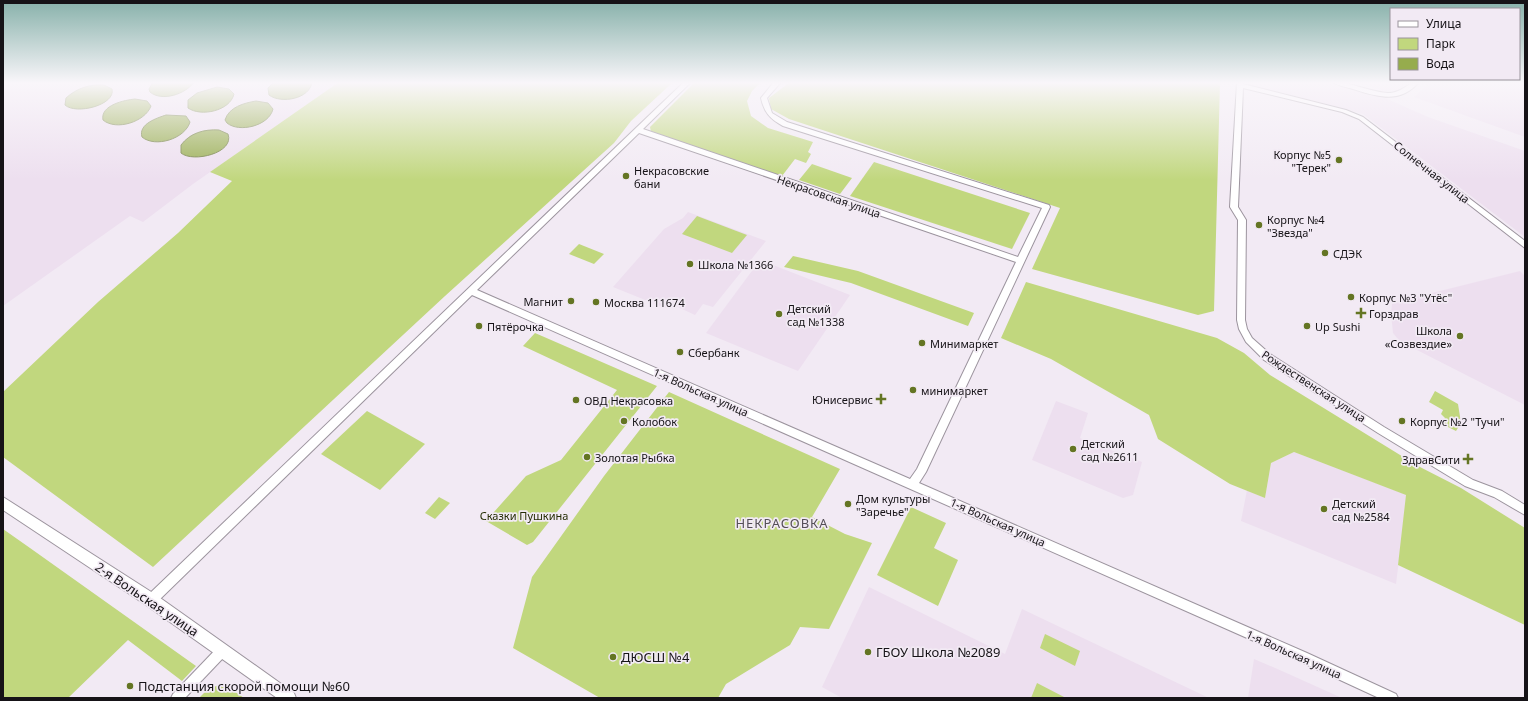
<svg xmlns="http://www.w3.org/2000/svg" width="1528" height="701" font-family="'Noto Sans',sans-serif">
	<rect width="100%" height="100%" fill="#f2eaf4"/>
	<g fill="#eddfef">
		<polygon points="3,82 339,82 193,184 143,222 130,216 3,306"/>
		<polygon points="1243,82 1332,82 1385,98 1428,117 1525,151 1525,237 1363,114 1243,84"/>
		<polygon points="1354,82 1406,82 1399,90 1385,91"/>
		<polygon points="1431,82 1525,82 1525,137 1414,97"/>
		<polygon points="688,212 766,241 713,307 703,304 695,315 669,303 665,308 613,287 664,229 683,218"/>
		<polygon points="760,260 850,295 798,371 706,333"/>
		<polygon points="1520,271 1525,276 1525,405 1415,349 1398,339 1393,333 1391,313 1392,304 1416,297"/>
		<polygon points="1056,401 1088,413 1080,438 1142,462 1133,495 1123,498 1032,460"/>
		<polygon points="1294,452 1407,495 1396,584 1241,521 1247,490 1265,498 1271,463"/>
		<polygon points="869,587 1005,654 1022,609 1209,698 842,698 822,687"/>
		<polygon points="1254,659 1282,671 1342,698 1248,698"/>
	</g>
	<g fill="#c1d77e">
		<polygon points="339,82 673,82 631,121 614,143 445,296 153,567 3,457 3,392 98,302 178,233 232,181 210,172"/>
		<polygon points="695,82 761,82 752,91 747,101 751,116 768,128 813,142 808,152 811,154 806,163 795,159 782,176 651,132 650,127"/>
		<polygon points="790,82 1220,82 1214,311 1198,315 1032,269 1060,208 789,119 771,109 769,98"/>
		<polygon points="874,162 1030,213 1012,249 850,196"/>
		<polygon points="812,164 852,178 840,194 799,180"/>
		<polygon points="697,216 747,235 732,253 682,234"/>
		<polygon points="579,244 604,254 594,264 569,254"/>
		<polygon points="793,256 858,271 974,313 968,326 851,283 784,267"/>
		<polygon points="1026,282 1217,338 1244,353 1270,375 1418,466 1461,488 1525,528 1525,625 1398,565 1406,495 1294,452 1271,463 1265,498 1230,484 1158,439 1149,415 1051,359 1001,338"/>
		<polygon points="535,333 657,386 533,542 527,545 486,521 526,476 561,460 617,390 523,346"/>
		<polygon points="1435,391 1458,404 1461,423 1456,431 1442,424 1445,418 1441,414 1443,410 1429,402"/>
		<polygon points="669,392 840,469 812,517 845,534 872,543 829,629 800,627 790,645 726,684 718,698 600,698 513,648 532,577 604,476"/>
		<polygon points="367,411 425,444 380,490 321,454"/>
		<polygon points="439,497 450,503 435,519 425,513"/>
		<polygon points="911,507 946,523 934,548 958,560 938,606 877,575"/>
		<polygon points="3,529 30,548 196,666 182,681 128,640 68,698 3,698"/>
		<polygon points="1045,634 1080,651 1075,666 1040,648"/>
		<polygon points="1037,683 1066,698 1031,698"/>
		<polygon points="224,684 244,698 199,698 209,688"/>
	</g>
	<g fill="#96ac4d" stroke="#707e3d">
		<path d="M153,82H194C186,94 162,102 150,92L149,89Z"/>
		<path d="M274,82H312C310,99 281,104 269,95L268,88Z"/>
		<path d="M104,85L112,89C116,105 76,115 65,105L66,98C77,88 90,84 104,85Z"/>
		<path d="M217,87L229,89L234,94C230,111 201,117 188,108V100L197,93Z"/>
		<path d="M135,99L147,101L151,106C145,122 116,131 103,120C100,105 125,100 135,99Z"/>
		<path d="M256,101L268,103L273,109C269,126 239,133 227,123L225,120C229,107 244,103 256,101Z"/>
		<path d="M166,115L186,116L190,122C185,139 155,148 142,137C138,124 157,118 166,115Z"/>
		<path d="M219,130L228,134C235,153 193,163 181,153V145C190,133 204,129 219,130Z"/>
	</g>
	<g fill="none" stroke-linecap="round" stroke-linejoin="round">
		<defs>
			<g id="minor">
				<path d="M684,82H691L643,129L1018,257L1042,208L783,126C770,119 764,112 761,98L774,82H781L767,98L772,113L787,122L1049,205L1050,207L926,472L919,483L1307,653L1396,694L1398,698H1379L1299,661L472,295L155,604L151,605L147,604L145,600L147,596ZM639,133L1016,262L917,469L910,479L477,290Z"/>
				<polygon points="1237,82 1243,82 1243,84 1346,110 1363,117 1525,241 1525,248 1359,119 1342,112 1243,88 1238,207 1246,220 1245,320 1247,329 1252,338 1270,354 1384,427 1473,480 1502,491 1525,505 1525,515 1494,497 1465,486 1378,433 1264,360 1246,342 1239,329 1237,320 1238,220 1230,207"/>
				<path d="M1333,82C1352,82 1369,92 1388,93C1403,93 1407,82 1419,82C1400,104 1378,97 1353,89C1347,87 1338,86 1333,82Z"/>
				<polygon points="222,645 226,647 228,651 226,655 185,698 171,698 173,694 218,647"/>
			</g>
			<polygon id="major" points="3,497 156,595 294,693 296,698 277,698 146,605 3,510"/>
		</defs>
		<use href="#minor" stroke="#9c949e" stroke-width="2"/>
		<use href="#major" stroke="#9c949e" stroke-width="2"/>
		<use href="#minor" fill="#fff" fill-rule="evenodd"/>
		<use href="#major" fill="#fff" fill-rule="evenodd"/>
	</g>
	<linearGradient id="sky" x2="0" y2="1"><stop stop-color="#87b1aa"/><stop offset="0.46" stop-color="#f9f6fa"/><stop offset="1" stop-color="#f9f6fa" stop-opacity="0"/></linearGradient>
	<rect width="1528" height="180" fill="url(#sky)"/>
	<g fill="#647523" stroke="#f2eaf4" stroke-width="1.5">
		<circle cx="1339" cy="160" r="4"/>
		<circle cx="626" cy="176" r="4"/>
		<circle cx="1259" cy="225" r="4"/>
		<circle cx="1325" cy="253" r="4"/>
		<circle cx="690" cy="264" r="4"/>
		<circle cx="1351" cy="297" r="4"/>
		<circle cx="571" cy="301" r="4"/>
		<circle cx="596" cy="302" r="4"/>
		<path d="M1359 307h4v4h4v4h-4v4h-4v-4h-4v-4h4z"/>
		<circle cx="779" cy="314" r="4"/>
		<circle cx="479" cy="326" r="4"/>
		<circle cx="1307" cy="326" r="4"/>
		<circle cx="1460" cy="336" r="4"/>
		<circle cx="922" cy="343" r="4"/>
		<circle cx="680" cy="352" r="4"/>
		<circle cx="913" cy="390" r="4"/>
		<path d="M879 393h4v4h4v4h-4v4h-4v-4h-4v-4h4z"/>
		<circle cx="576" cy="400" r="4"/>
		<circle cx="624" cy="421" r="4"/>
		<circle cx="1402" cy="421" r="4"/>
		<circle cx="1073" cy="449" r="4"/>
		<circle cx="587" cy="457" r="4"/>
		<path d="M1466 453h4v4h4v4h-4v4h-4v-4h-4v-4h4z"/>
		<circle cx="848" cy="504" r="4"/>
		<circle cx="1324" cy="509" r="4"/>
		<circle cx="868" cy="652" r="4"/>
		<circle cx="613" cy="657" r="4"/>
		<circle cx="130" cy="686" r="4"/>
	</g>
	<g text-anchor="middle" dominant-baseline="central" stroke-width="3.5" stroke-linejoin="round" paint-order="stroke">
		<g font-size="11" fill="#161317" stroke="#f2eaf4" text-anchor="start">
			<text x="1331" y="154" text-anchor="end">Корпус №5<tspan x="1331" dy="13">"Терек"</tspan></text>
			<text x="634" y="170">Некрасовские<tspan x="634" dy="13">бани</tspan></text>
			<text x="1267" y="219">Корпус №4<tspan x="1267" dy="13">"Звезда"</tspan></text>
			<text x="1333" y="253">СДЭК</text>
			<text x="698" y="264">Школа №1366</text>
			<text x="1359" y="297">Корпус №3 "Утёс"</text>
			<text x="563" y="301" text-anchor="end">Магнит</text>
			<text x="604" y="302">Москва 111674</text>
			<text x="787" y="308">Детский<tspan x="787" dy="13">сад №1338</tspan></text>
			<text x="1369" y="313">Горздрав</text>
			<text x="487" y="326">Пятёрочка</text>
			<text x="1315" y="326">Up Sushi</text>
			<text x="1452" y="330" text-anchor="end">Школа<tspan x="1452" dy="13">«Созвездие»</tspan></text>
			<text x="930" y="343">Минимаркет</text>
			<text x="688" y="352">Сбербанк</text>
			<text x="921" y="390">минимаркет</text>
			<text x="873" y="399" text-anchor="end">Юнисервис</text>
			<text x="584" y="400">ОВД Некрасовка</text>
			<text x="632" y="421">Колобок</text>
			<text x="1410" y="421">Корпус №2 "Тучи"</text>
			<text x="1081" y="443">Детский<tspan x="1081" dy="13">сад №2611</tspan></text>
			<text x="595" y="457">Золотая Рыбка</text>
			<text x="1460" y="459" text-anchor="end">ЗдравСити</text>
			<text x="856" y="498">Дом культуры<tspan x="856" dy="13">"Заречье"</tspan></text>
			<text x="1332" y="503">Детский<tspan x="1332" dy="13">сад №2584</tspan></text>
		</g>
		<g font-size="11" fill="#161317" stroke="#f2eaf4">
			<text transform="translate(1432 172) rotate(38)">Солнечная улица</text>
			<text transform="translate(829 196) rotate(19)">Некрасовская улица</text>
			<text transform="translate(1314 386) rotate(33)">Рождественская улица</text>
			<text transform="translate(701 392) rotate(24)">1-я Вольская улица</text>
			<text transform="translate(998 522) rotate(24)">1-я Вольская улица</text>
			<text transform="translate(1294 654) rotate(24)">1-я Вольская улица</text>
		</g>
		<g font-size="11" fill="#252d04" stroke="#f2eaf4">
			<text x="524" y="515">Сказки Пушкина</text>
		</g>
		<g font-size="13" letter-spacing="1" fill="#554f57" stroke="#f2eaf4">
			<text x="782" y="523">НЕКРАСОВКА</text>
		</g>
		<g font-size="13" fill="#161317" stroke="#f2eaf4">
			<text transform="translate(147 599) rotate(34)">2-я Вольская улица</text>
		</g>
		<g font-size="13" fill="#161317" stroke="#f2eaf4" text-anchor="start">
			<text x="876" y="652">ГБОУ Школа №2089</text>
			<text x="621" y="657">ДЮСШ №4</text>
			<text x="138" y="686">Подстанция скорой помощи №60</text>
		</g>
	</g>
	<rect width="1528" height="701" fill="none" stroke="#161317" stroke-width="8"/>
	<rect x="1390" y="8" width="130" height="72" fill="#f2eaf4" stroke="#9a949c"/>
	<rect x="1398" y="21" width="20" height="6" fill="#ffffff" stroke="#9a949c"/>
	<text x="1426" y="28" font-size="12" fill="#161317">Улица</text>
	<rect x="1398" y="38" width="20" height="12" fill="#c1d77e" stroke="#9a949c"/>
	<text x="1426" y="48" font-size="12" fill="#161317">Парк</text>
	<rect x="1398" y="58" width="20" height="12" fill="#96ac4d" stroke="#9a949c"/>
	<text x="1426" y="68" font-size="12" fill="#161317">Вода</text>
</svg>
